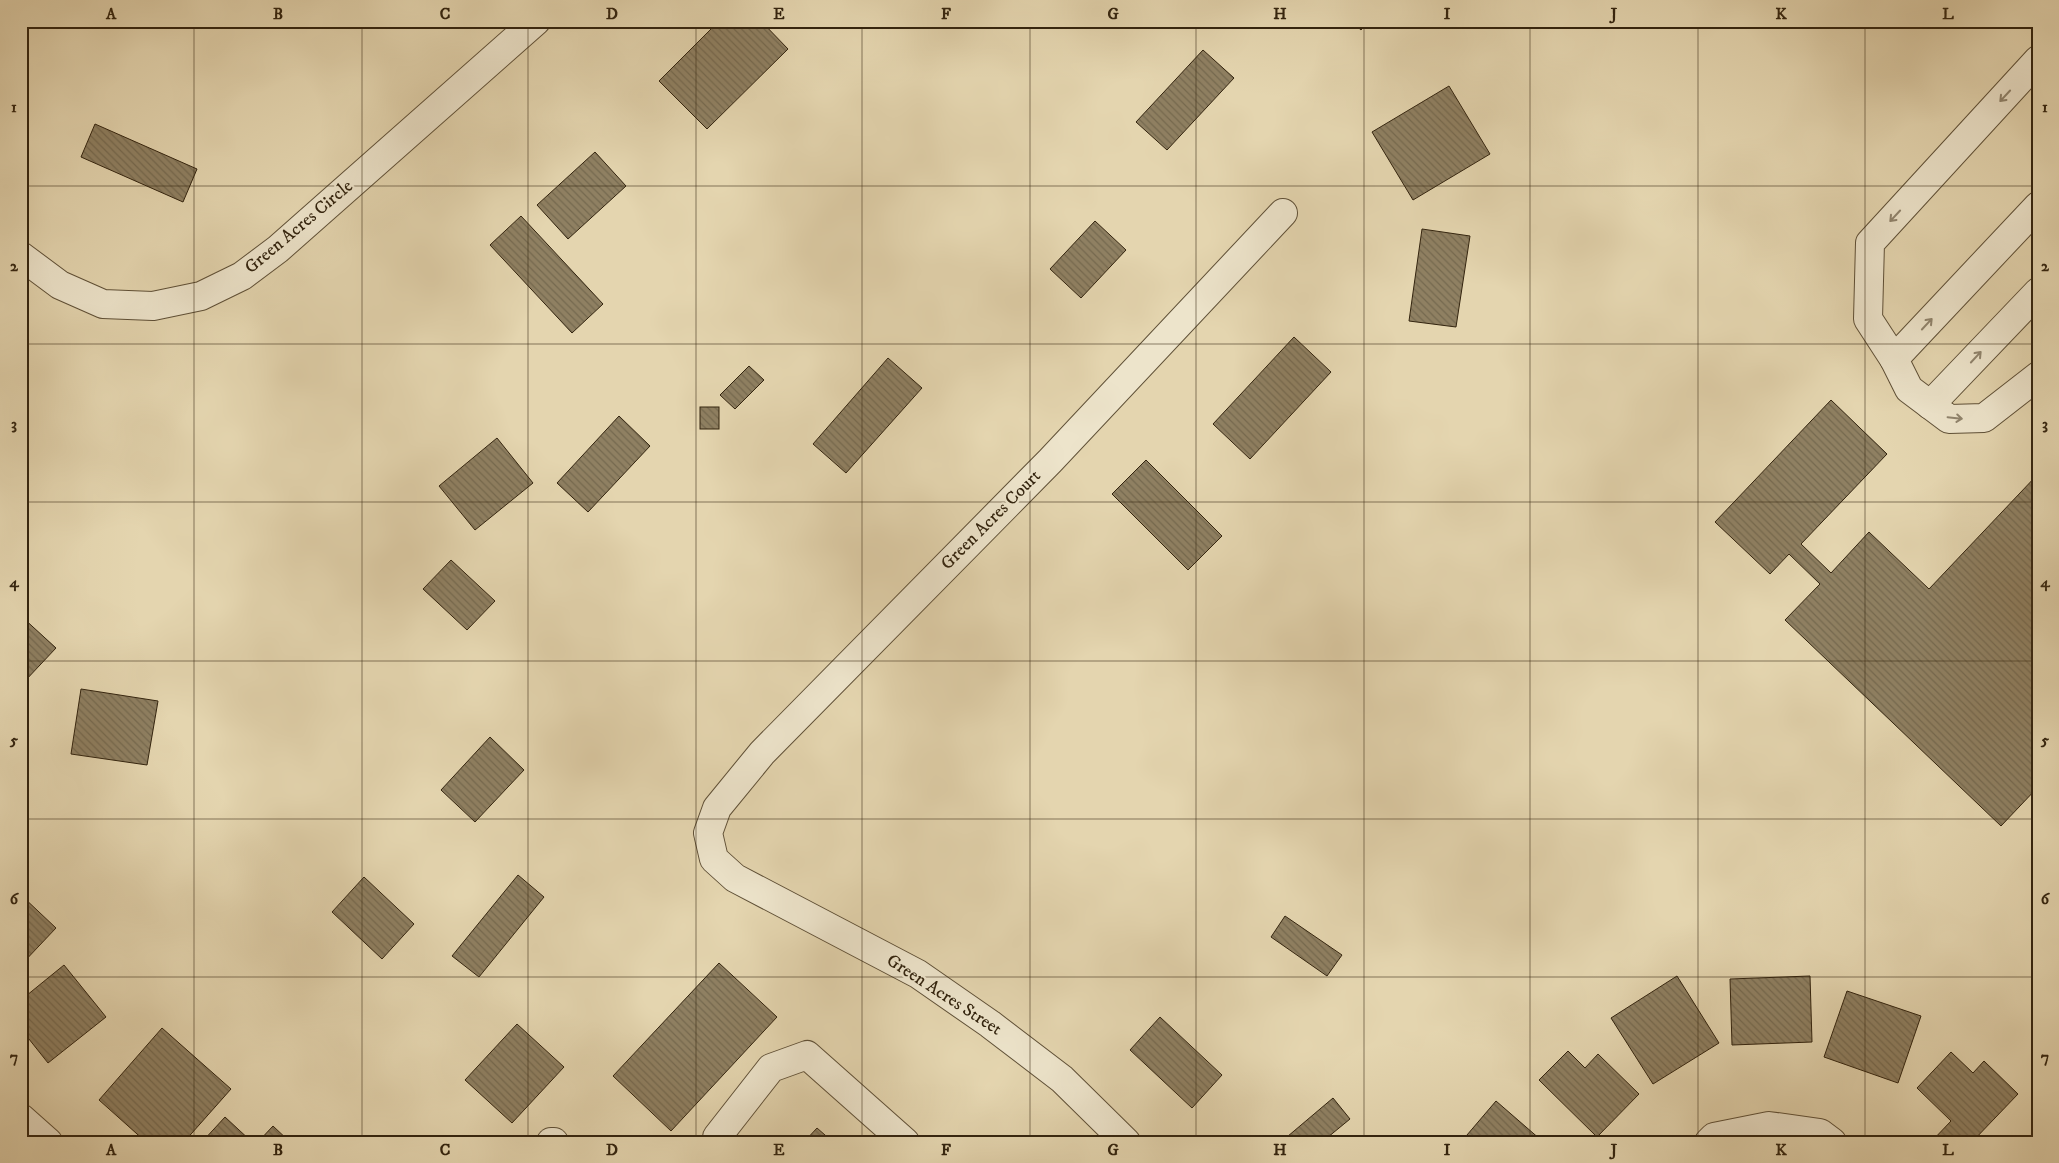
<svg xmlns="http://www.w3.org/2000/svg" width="2059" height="1163" font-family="'IM FELL DW Pica',serif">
	<defs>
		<pattern id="building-back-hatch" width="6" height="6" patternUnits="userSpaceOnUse" patternTransform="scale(1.25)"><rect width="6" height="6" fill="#8f8062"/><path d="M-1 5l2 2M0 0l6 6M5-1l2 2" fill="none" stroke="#75694f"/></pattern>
	</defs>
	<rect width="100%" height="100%" fill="#e4d5af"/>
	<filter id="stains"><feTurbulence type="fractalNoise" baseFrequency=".004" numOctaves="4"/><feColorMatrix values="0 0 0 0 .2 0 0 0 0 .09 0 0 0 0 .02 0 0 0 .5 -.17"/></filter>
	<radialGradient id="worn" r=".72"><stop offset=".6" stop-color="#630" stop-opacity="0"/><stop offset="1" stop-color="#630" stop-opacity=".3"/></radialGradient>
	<g fill="url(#building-back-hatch)" stroke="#33240f">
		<polygon points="719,21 761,21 788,49 707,129 659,81"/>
		<polygon points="1351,21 1369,21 1361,30"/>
		<polygon points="1809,21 1825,21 1817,29"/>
		<polygon points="1203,50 1234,78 1167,150 1136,122"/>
		<polygon points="1449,86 1490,154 1413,200 1372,132"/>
		<polygon points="95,124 197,169 183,202 81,157"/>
		<polygon points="595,152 626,186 568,239 537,205"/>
		<polygon points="521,216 603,304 572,333 490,245"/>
		<polygon points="1095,221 1126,250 1081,298 1050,269"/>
		<polygon points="1422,229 1470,236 1456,327 1409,321"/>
		<polygon points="1294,337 1331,372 1250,459 1213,424"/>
		<polygon points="888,358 922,388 846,473 813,444"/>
		<polygon points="749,366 764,380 735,409 720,395"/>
		<polygon points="1831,400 1887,454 1801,544 1831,573 1869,532 1929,589 2038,474 2038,787 2001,826 1785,620 1820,584 1789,554 1770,574 1715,522"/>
		<rect x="700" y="407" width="19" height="22"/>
		<polygon points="619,416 650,446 588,512 557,483"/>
		<polygon points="497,438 533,483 475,530 439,486"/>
		<polygon points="1146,460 1222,536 1188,570 1112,494"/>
		<polygon points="451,560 495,601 467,630 423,589"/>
		<polygon points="21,616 56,648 24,682 21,679"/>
		<polygon points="81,689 158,701 147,765 71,754"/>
		<polygon points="490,737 524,770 475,822 441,790"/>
		<polygon points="518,875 544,897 479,977 452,956"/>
		<polygon points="364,877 414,924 382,959 332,912"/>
		<polygon points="21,895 56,928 21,965"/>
		<polygon points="1285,916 1342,955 1327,976 1271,937"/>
		<polygon points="719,963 777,1017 671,1131 613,1076"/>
		<polygon points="64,965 106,1017 48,1063 21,1029 21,1000"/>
		<polygon points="1677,976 1719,1043 1653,1084 1611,1018"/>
		<polygon points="1810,976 1812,1042 1732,1045 1730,979"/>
		<polygon points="1847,991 1921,1016 1898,1083 1824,1057"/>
		<polygon points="1160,1017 1222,1075 1192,1108 1130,1050"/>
		<polygon points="517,1024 564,1067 512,1123 465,1080"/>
		<polygon points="162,1028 231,1089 184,1142 146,1142 99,1100"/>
		<polygon points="1568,1051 1585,1068 1598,1054 1639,1094 1597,1137 1539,1080"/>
		<polygon points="1951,1052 1973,1073 1984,1061 2018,1094 1972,1142 1931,1142 1951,1121 1917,1088"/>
		<polygon points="1333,1098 1350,1119 1322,1142 1281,1142"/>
		<polygon points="1496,1101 1541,1140 1539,1142 1461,1142"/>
		<polygon points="225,1117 252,1142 202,1142"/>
		<polygon points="273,1126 290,1142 258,1142"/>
		<polygon points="817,1128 833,1142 804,1142"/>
	</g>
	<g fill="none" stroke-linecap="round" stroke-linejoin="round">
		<defs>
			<g id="minor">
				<polyline points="2038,60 1870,243 1868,319 1894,359 1909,389 1949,419 1984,418 2038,376"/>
				<polyline points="21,256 60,285 103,304 153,306 201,296 242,276 278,249 536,21"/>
				<polyline points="1894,359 2038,206"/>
				<polyline points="1930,405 2038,292"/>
				<polyline points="21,1118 48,1142"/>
				<polyline points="551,1142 554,1142"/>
				<polyline points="718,1142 717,1137 771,1068 807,1055 905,1142"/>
				<polyline points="1126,1142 1062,1079 990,1024 918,974 735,878 714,859 708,833 717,808 762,753 1050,461 1283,213"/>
				<polyline points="1709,1142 1714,1137 1769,1126 1820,1133 1832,1142"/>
			</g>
		</defs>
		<use href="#minor" stroke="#5f5037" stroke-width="30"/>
		<use href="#minor" stroke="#ede4cb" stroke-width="28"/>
	</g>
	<defs><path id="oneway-shaft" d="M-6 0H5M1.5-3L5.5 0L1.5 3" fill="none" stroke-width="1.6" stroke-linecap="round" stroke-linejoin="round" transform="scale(1.25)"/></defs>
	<g stroke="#90846d">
		<use href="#oneway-shaft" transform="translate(2005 96) rotate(133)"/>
		<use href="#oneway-shaft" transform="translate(1895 216) rotate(133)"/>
		<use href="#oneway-shaft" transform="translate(1927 324) rotate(-47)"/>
		<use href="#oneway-shaft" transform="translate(1976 357) rotate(-47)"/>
		<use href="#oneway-shaft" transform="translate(1955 418) rotate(6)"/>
	</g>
	<path fill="none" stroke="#33240f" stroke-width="1" stroke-opacity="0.55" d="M194,21V1142M362,21V1142M528,21V1142M696,21V1142M862,21V1142M1030,21V1142M1196,21V1142M1364,21V1142M1530,21V1142M1698,21V1142M1865,21V1142M21,186H2038M21,344H2038M21,502H2038M21,661H2038M21,819H2038M21,977H2038"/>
	<g text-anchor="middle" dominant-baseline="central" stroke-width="4.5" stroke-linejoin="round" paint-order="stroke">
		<g font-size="18" fill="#33240f" stroke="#ede4cb">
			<text transform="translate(299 227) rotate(-40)">Green Acres Circle</text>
			<text transform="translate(991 520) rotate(-45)">Green Acres Court</text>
			<text transform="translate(944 995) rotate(33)">Green Acres Street</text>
		</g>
	</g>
	<rect width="2059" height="1163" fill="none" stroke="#e4d5af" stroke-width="55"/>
	<rect x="28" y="28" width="2004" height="1108" fill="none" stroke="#33240f" stroke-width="2"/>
	<g font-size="16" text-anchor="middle" font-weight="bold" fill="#33240f">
		<text x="111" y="19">A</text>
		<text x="278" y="19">B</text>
		<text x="445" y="19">C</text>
		<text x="612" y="19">D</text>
		<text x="779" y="19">E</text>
		<text x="946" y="19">F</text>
		<text x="1113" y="19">G</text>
		<text x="1280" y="19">H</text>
		<text x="1447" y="19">I</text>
		<text x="1614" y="19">J</text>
		<text x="1781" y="19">K</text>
		<text x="1948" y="19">L</text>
		<text x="14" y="112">1</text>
		<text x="2045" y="112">1</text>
		<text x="14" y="271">2</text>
		<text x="2045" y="271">2</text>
		<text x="14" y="429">3</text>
		<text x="2045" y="429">3</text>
		<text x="14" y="587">4</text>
		<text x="2045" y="587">4</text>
		<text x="14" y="745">5</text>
		<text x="2045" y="745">5</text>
		<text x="14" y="904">6</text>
		<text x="2045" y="904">6</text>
		<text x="14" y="1062">7</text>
		<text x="2045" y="1062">7</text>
		<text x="111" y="1155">A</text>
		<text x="278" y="1155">B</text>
		<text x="445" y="1155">C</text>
		<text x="612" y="1155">D</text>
		<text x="779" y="1155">E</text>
		<text x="946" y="1155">F</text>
		<text x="1113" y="1155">G</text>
		<text x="1280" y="1155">H</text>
		<text x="1447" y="1155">I</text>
		<text x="1614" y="1155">J</text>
		<text x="1781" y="1155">K</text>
		<text x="1948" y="1155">L</text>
	</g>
	<rect width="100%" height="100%" filter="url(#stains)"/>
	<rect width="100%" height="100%" fill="url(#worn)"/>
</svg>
